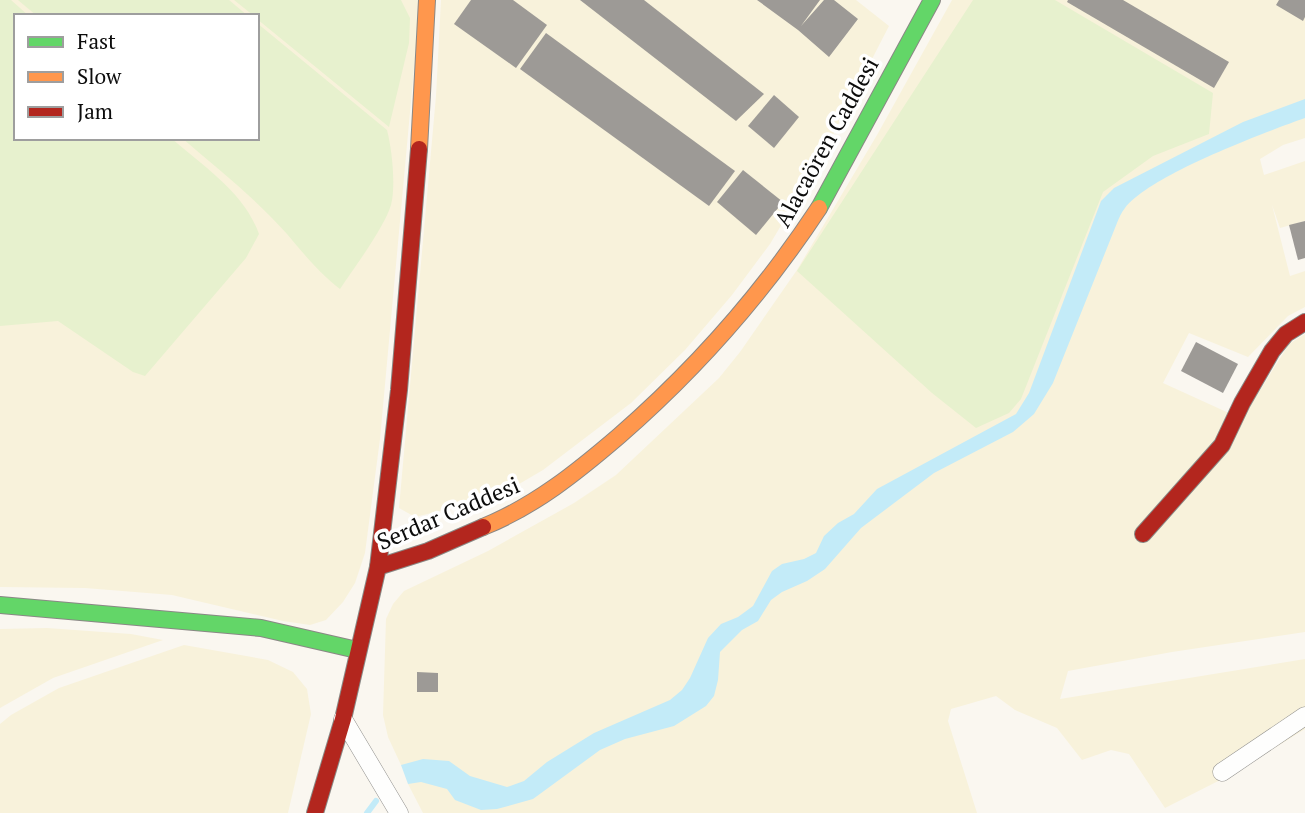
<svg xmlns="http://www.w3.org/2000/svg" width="1305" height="813" font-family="'PT Serif',serif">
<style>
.farmland{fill:#f8f2db;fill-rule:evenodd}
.green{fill:#e7f1ce}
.water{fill:#c3ebf8}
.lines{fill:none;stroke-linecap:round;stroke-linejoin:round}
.stream{stroke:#c3ebf8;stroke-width:6}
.building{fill:#9d9a96}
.street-casing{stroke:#93928f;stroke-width:19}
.fast-casing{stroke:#8a8885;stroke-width:18}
.slow-casing{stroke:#8a8885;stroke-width:18}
.jam-casing{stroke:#8a8885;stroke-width:18}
.street{stroke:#fefefd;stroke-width:18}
.fast{stroke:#63d668;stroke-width:16}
.slow{stroke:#ff974d;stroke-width:16}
.jam{stroke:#b3261e;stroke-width:16}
.labels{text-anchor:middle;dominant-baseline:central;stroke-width:7;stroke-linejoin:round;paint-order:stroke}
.street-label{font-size:23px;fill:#0c0c0c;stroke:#fff}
</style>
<rect width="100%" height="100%" fill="#faf7f0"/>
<g class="farmland">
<path d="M 0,0 L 418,0 L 417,36 L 380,439 L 365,553 L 355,583 L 343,602 L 326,620 L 310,625 L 283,621 L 172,595 L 85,588 L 0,587 ZM 16,16 L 257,16 L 257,138 L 16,138 Z"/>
<path d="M 441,0 L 856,0 L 889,26 L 820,160 L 770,244 L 732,295 L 685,350 L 631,403 L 543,470 L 497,497 L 415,517 L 399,508 L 436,96 Z"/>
<path d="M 952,0 L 1305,0 L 1305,138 L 1283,145 L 1260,159 L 1264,175 L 1305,161 L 1305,221 L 1280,228 L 1272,205 L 1290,276 L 1305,271 L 1305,307 L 1288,316 L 1248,357 L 1189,333 L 1163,383 L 1242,419 L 1289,344 L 1305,334 L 1305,632 L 1172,652 L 1068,671 L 1060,699 L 1305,659 L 1305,729 L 1236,772 L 1165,808 L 1129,754 L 1111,750 L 1082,760 L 1057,728 L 1015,710 L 996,696 L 951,709 L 948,721 L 977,813 L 423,813 L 408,784 L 408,770 L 413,768 L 401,765 L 388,737 L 383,715 L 386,619 L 393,604 L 404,591 L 488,551 L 574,503 L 616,475 L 719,378 L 740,352 L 797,270 L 877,135 Z"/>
<path d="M 47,628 L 131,634 L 163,640 L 53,678 L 0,708 L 0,629 Z"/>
<path d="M 184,645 L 268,660 L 293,672 L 307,689 L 311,714 L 288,813 L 0,813 L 0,724 L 11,715 L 59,688 Z"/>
</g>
<g class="green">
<path d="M 0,0 L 11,0 L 29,16 L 16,16 L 16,138 L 171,138 C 204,167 244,192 259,234 L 246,258 L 145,376 L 133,372 L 58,321 L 0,326 Z"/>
<path d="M 18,0 L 229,0 L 248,16 L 37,16 Z"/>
<path d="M 234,0 L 401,0 L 410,18 L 409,43 L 389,127 L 257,19 L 257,16 L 254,16 Z"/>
<path d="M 973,0 L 1055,0 L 1213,93 L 1209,134 L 1153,156 L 1103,192 L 1021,399 L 1009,413 L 976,428 L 932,393 L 797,271 Z"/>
<path d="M 257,23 L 387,130 C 392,149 396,186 391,205 C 384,228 354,268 340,289 C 319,273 304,254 287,234 C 256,199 218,169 182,138 L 257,138 Z"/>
</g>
<path class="water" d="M 1305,99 L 1305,118 C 1263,133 1150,175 1125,208 C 1121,213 1119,218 1117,223 L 1053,383 L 1034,414 L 1013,432 L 934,473 L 861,528 L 825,569 L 807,581 L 782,592 L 771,600 L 758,621 L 742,630 L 720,652 L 718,680 L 714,696 L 706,706 L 674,726 L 625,739 L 600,750 L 533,799 L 497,809 L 481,810 L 455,800 L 447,789 L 421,782 L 408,784 L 401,765 L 423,759 L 449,761 L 470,776 L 507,787 L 524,781 L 547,762 L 594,733 L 670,700 L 682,690 L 690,678 L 708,638 L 721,624 L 738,617 L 753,606 L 772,571 L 782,564 L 804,559 L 816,553 L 824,536 L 838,523 L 854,514 L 877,489 L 1016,414 L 1029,393 L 1101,201 L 1114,188 L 1243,122 Z"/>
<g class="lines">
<path class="stream" d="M 367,813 L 376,801"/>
</g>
<g class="building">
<path d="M 471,0 L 513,0 L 547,25 L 516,68 L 454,24 Z"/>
<path d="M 580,0 L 644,0 L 764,94 L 736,121 Z"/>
<path d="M 757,0 L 820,0 L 801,26 L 824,0 L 834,0 L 858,19 L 829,57 L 798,30 Z"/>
<path d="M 1068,0 L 1123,0 L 1229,62 L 1214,88 L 1067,2 Z"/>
<path d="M 1279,0 L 1305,0 L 1305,17 L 1303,21 L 1276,5 Z"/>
<path d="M 546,33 L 735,171 L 709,206 L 520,69 Z"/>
<path d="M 774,95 L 799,117 L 774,148 L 748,126 Z"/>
<path d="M 743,170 L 783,202 L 756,235 L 717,202 Z"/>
<path d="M 1305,221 L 1305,258 L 1298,260 L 1289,225 Z"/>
<path d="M 1196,342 L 1238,364 L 1223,393 L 1181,371 Z"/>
<path d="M 417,672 L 438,673 L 438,692 L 417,692 Z"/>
</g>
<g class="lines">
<defs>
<g id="street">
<path d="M 343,719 L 399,813"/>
<path d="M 1222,772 L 1305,716"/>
</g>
<g id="fast">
<path d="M 819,208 L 932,0"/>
<path d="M 0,605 L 261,628 L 357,650"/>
</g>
<g id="slow">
<path d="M 419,149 L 427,0"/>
<path d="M 483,527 C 535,506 577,472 619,436 C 696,369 763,293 819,208"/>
</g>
<g id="jam">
<path d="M 1143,534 L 1222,445 L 1242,403 L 1272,351 L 1286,334 L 1305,322"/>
<path d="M 378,567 L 399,390 L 419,149"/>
<path d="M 315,813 L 343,719 L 378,567 L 428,551 L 483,527"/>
</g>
</defs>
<use href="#street" class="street-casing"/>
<use href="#fast" class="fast-casing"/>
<use href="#slow" class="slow-casing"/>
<use href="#jam" class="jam-casing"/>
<use href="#street" class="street"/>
<use href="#fast" class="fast"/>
<use href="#slow" class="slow"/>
<use href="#jam" class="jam"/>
</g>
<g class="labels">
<g class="street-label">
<text transform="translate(826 142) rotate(-61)">Alacaören Caddesi</text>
<text transform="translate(448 513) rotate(-23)">Serdar Caddesi</text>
</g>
</g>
<rect x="14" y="14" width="245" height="126" fill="#ffffff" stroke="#9e9e9e" stroke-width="2"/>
<rect x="28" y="37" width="35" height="10" fill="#63d668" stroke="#9e9e9e" stroke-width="2"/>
<text x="77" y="49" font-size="21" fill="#0c0c0c">Fast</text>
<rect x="28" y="72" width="35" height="10" fill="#ff974d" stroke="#9e9e9e" stroke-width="2"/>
<text x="77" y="84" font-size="21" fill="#0c0c0c">Slow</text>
<rect x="28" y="107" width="35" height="10" fill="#b3261e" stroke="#9e9e9e" stroke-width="2"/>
<text x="77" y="119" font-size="21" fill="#0c0c0c">Jam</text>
</svg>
